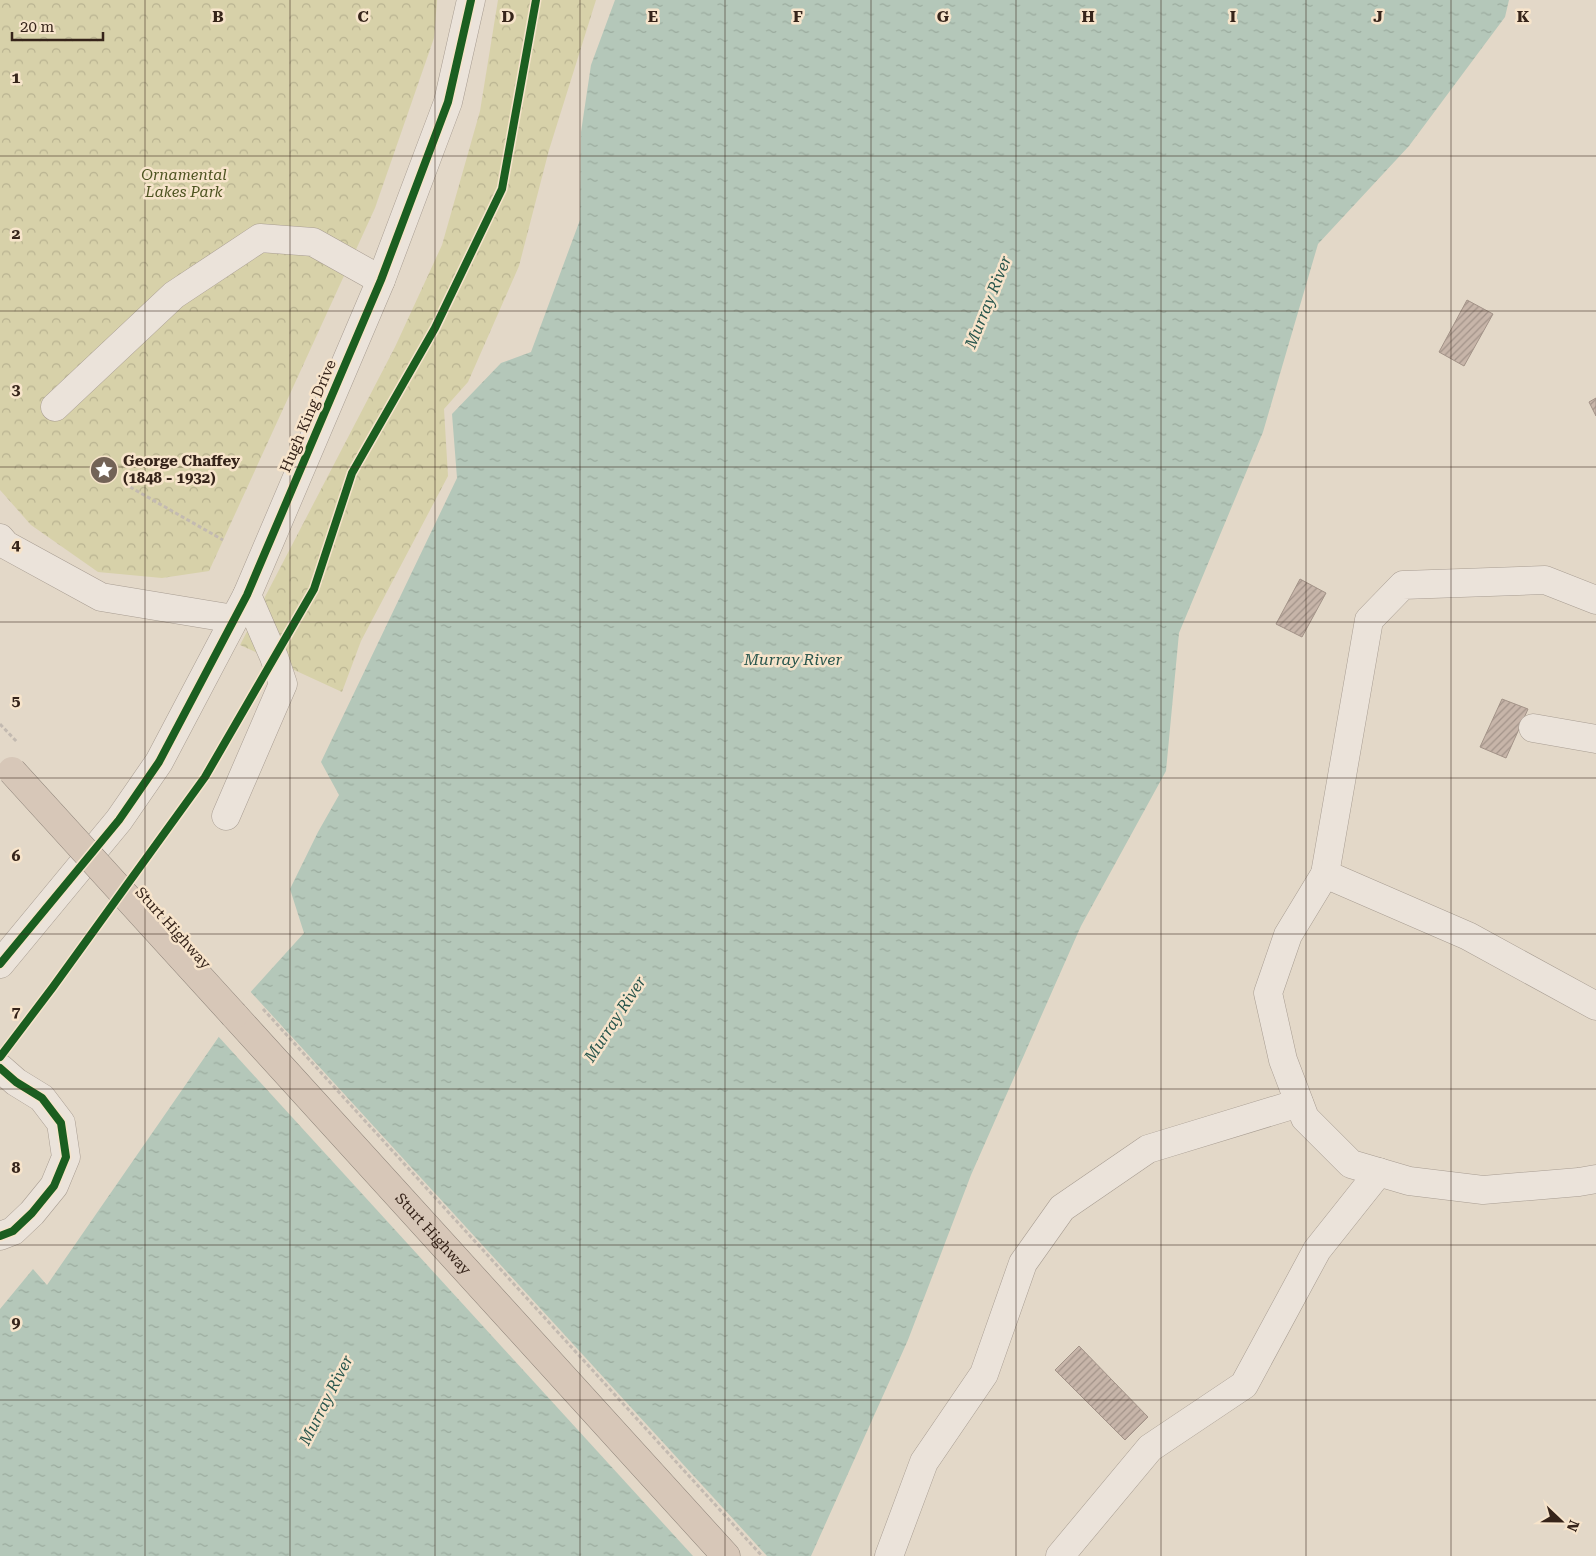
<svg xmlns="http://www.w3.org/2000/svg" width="1596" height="1556" font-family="'Roboto Serif',serif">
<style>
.forest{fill:url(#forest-crowns)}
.water{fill:url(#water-ripples)}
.pier{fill:#e3d8c8}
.building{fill:url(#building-hatch);stroke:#a39388}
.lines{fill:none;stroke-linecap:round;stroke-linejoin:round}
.minor-casing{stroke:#a89d92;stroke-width:29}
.highway-casing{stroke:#8d8379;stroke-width:29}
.path{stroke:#c3bab1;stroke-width:3;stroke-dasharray:4 2.5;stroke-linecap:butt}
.minor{stroke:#ebe3da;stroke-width:28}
.highway{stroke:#d7c7b8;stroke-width:28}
.highway-bridge-casing{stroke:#8d8379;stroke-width:29;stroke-linecap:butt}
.path-bridge{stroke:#c3bab1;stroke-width:3;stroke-dasharray:4 2.5;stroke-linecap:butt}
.highway-bridge{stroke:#d7c7b8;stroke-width:28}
.cycleway-casing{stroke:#f7e4cb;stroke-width:11}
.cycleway{stroke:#1b5e20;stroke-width:8}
.grid{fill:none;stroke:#36241a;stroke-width:1;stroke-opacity:0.55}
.labels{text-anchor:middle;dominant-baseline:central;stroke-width:5;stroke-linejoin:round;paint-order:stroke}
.park-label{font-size:15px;font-style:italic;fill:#4d5320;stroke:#f7e4cb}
.street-label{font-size:15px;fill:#36241a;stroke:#f7e4cb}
.poi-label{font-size:15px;font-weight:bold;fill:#36241a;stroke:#f7e4cb;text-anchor:start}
.water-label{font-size:16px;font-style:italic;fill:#29564d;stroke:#f7e4cb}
.grid-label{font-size:16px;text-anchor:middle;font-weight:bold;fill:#36241a;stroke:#f7e4cb;stroke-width:5;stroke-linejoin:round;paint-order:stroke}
</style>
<defs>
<pattern id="forest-crowns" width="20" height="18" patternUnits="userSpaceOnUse" patternTransform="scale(1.25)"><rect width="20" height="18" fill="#d7d1a9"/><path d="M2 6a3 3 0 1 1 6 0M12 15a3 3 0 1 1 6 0" fill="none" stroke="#b9b391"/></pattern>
<pattern id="water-ripples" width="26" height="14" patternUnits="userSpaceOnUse" patternTransform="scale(1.25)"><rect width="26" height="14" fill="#b4c7b9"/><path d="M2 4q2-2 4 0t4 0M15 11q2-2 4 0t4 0" fill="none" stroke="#9bab9e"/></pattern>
<pattern id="building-hatch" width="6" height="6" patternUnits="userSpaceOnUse" patternTransform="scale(1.25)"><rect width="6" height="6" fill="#c7b5a9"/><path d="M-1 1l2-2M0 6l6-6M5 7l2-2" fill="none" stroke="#a29389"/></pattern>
</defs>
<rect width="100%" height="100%" fill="#e3d8c8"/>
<g class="forest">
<path d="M 0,0 L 437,0 L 434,38 L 375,208 L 209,571 L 162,578 L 98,572 L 31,525 L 0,490 Z"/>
<path d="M 498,0 L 596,0 L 549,150 L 519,266 L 468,382 L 444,409 L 448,476 L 361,641 L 342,692 L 240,645 L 395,347 L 442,245 L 480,111 Z"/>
</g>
<path class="water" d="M 615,0 L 1509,0 L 1505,17 L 1409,146 L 1318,244 L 1263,432 L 1179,633 L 1166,771 L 1081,926 L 971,1175 L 908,1340 L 811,1556 L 0,1556 L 0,1309 L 33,1269 L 47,1285 L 247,996 L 304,933 L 290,889 L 318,832 L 339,795 L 321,762 L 457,478 L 452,414 L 501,363 L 531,352 L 580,220 L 581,132 L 591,65 Z"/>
<path class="pier" d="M 249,990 L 767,1556 L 693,1556 L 217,1035 Z"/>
<g class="building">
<path d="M 1467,300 L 1493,314 L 1464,366 L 1439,352 Z"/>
<path d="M 1596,398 L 1596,416 L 1589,402 Z"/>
<path d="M 1300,579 L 1326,593 L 1302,637 L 1276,624 Z"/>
<path d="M 1502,699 L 1528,709 L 1506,758 L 1480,747 Z"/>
<path d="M 1079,1346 L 1148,1417 L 1125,1440 L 1055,1370 Z"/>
</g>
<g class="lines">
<defs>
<g id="minor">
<path d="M 55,407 L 174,295 L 260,238 L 313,242 L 381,280"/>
<path d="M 0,538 L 6,545 L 101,597 L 234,619"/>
<path d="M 1533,728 L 1596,739"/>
<path d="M 226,816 L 283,684 L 274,657 L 247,595"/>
<path d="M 1325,874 L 1369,620 L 1403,585 L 1545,580 L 1596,600"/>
<path d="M 0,964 L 119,820 L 159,762 L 247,595 L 381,280 L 448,102 L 471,0"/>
<path d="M 1596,1006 L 1468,936 L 1325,874 L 1288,935 L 1268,993 L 1283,1060 L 1305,1118 L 1351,1164 L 1409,1181 L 1483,1190 L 1579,1182 L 1596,1179"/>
<path d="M 0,1068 L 16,1082 L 42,1098 L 61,1123 L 66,1157 L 54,1186 L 32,1213 L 13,1231 L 0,1236"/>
<path d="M 889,1556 L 924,1462 L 984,1374 L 1023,1263 L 1062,1208 L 1148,1149 L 1299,1103"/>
<path d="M 1060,1556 L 1150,1448 L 1244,1385 L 1317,1250 L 1379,1172"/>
</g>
<g id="highway">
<path id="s1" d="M 234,1015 L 726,1556"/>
</g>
</defs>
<use href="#minor" class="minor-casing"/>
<use href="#highway" class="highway-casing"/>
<g class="path">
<path d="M 130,487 L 223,540"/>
<path d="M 0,724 L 17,742"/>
</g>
<use href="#minor" class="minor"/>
<use href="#highway" class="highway"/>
<defs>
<path id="highway-bridge" d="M 12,771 L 234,1015"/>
</defs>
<use href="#highway-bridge" class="highway-bridge-casing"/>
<path class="path-bridge" d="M 263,1009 L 762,1556"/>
<use href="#highway-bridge" class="highway-bridge"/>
<defs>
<g id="cycleway">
<path d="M 0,964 L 119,820 L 159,762 L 247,595 L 381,280 L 448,102 L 471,0"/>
<path d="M 0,1057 L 53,987 L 205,777 L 314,589 L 352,473 L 435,328 L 502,189 L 536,0"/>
<path d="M 0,1068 L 16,1082 L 42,1098 L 61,1123 L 66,1157 L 54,1186 L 32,1213 L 13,1231 L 0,1236"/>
</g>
</defs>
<use href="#cycleway" class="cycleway-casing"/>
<use href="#cycleway" class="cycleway"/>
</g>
<path class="grid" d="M 145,0 L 145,1556M 290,0 L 290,1556M 435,0 L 435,1556M 580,0 L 580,1556M 725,0 L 725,1556M 871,0 L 871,1556M 1016,0 L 1016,1556M 1161,0 L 1161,1556M 1306,0 L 1306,1556M 1451,0 L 1451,1556M 0,156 L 1596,156M 0,311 L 1596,311M 0,467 L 1596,467M 0,622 L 1596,622M 0,778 L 1596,778M 0,934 L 1596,934M 0,1089 L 1596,1089M 0,1245 L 1596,1245M 0,1400 L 1596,1400"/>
<defs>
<symbol id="sight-disc" viewBox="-11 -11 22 22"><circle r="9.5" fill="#736357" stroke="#f7e4cb"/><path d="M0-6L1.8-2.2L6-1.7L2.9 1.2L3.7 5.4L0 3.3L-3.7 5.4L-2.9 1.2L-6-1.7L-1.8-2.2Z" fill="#fff"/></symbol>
</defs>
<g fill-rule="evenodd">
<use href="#sight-disc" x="88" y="454" width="32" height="32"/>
</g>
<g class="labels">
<g class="park-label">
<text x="184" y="175">Ornamental<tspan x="184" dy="17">Lakes Park</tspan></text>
</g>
<g class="street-label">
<text transform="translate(308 416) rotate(-67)">Hugh King Drive</text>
<text transform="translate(173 928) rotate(48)">Sturt Highway</text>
<text stroke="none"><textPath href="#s1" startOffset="296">Sturt Highway</textPath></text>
</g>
<g class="poi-label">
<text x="123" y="461">George Chaffey<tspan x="123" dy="17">(1848 - 1932)</tspan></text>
</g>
<g class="water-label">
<text transform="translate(988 302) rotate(-68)">Murray River</text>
<text x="793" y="659">Murray River</text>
<text transform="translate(615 1019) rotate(-57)">Murray River</text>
<text transform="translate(326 1400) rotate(-63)">Murray River</text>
</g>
</g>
<g class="grid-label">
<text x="218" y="22">B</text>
<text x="363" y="22">C</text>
<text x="508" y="22">D</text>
<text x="653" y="22">E</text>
<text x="798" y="22">F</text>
<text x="943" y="22">G</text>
<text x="1088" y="22">H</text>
<text x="1233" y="22">I</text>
<text x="1378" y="22">J</text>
<text x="1523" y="22">K</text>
<text x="16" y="83">1</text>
<text x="16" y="239">2</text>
<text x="16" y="395">3</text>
<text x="16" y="550">4</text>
<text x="16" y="706">5</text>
<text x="16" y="861">6</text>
<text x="16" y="1017">7</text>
<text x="16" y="1173">8</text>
<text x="16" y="1328">9</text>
</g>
<g transform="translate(1561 1521) rotate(112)" stroke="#f7e4cb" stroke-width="4" paint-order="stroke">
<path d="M0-4L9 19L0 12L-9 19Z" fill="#36241a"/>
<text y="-8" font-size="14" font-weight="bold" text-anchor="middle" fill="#36241a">N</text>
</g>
<path d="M12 32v8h91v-8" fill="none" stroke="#36241a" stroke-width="2.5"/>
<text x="20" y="32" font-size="15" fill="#36241a" stroke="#f7e4cb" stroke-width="4" paint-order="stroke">20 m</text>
</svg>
